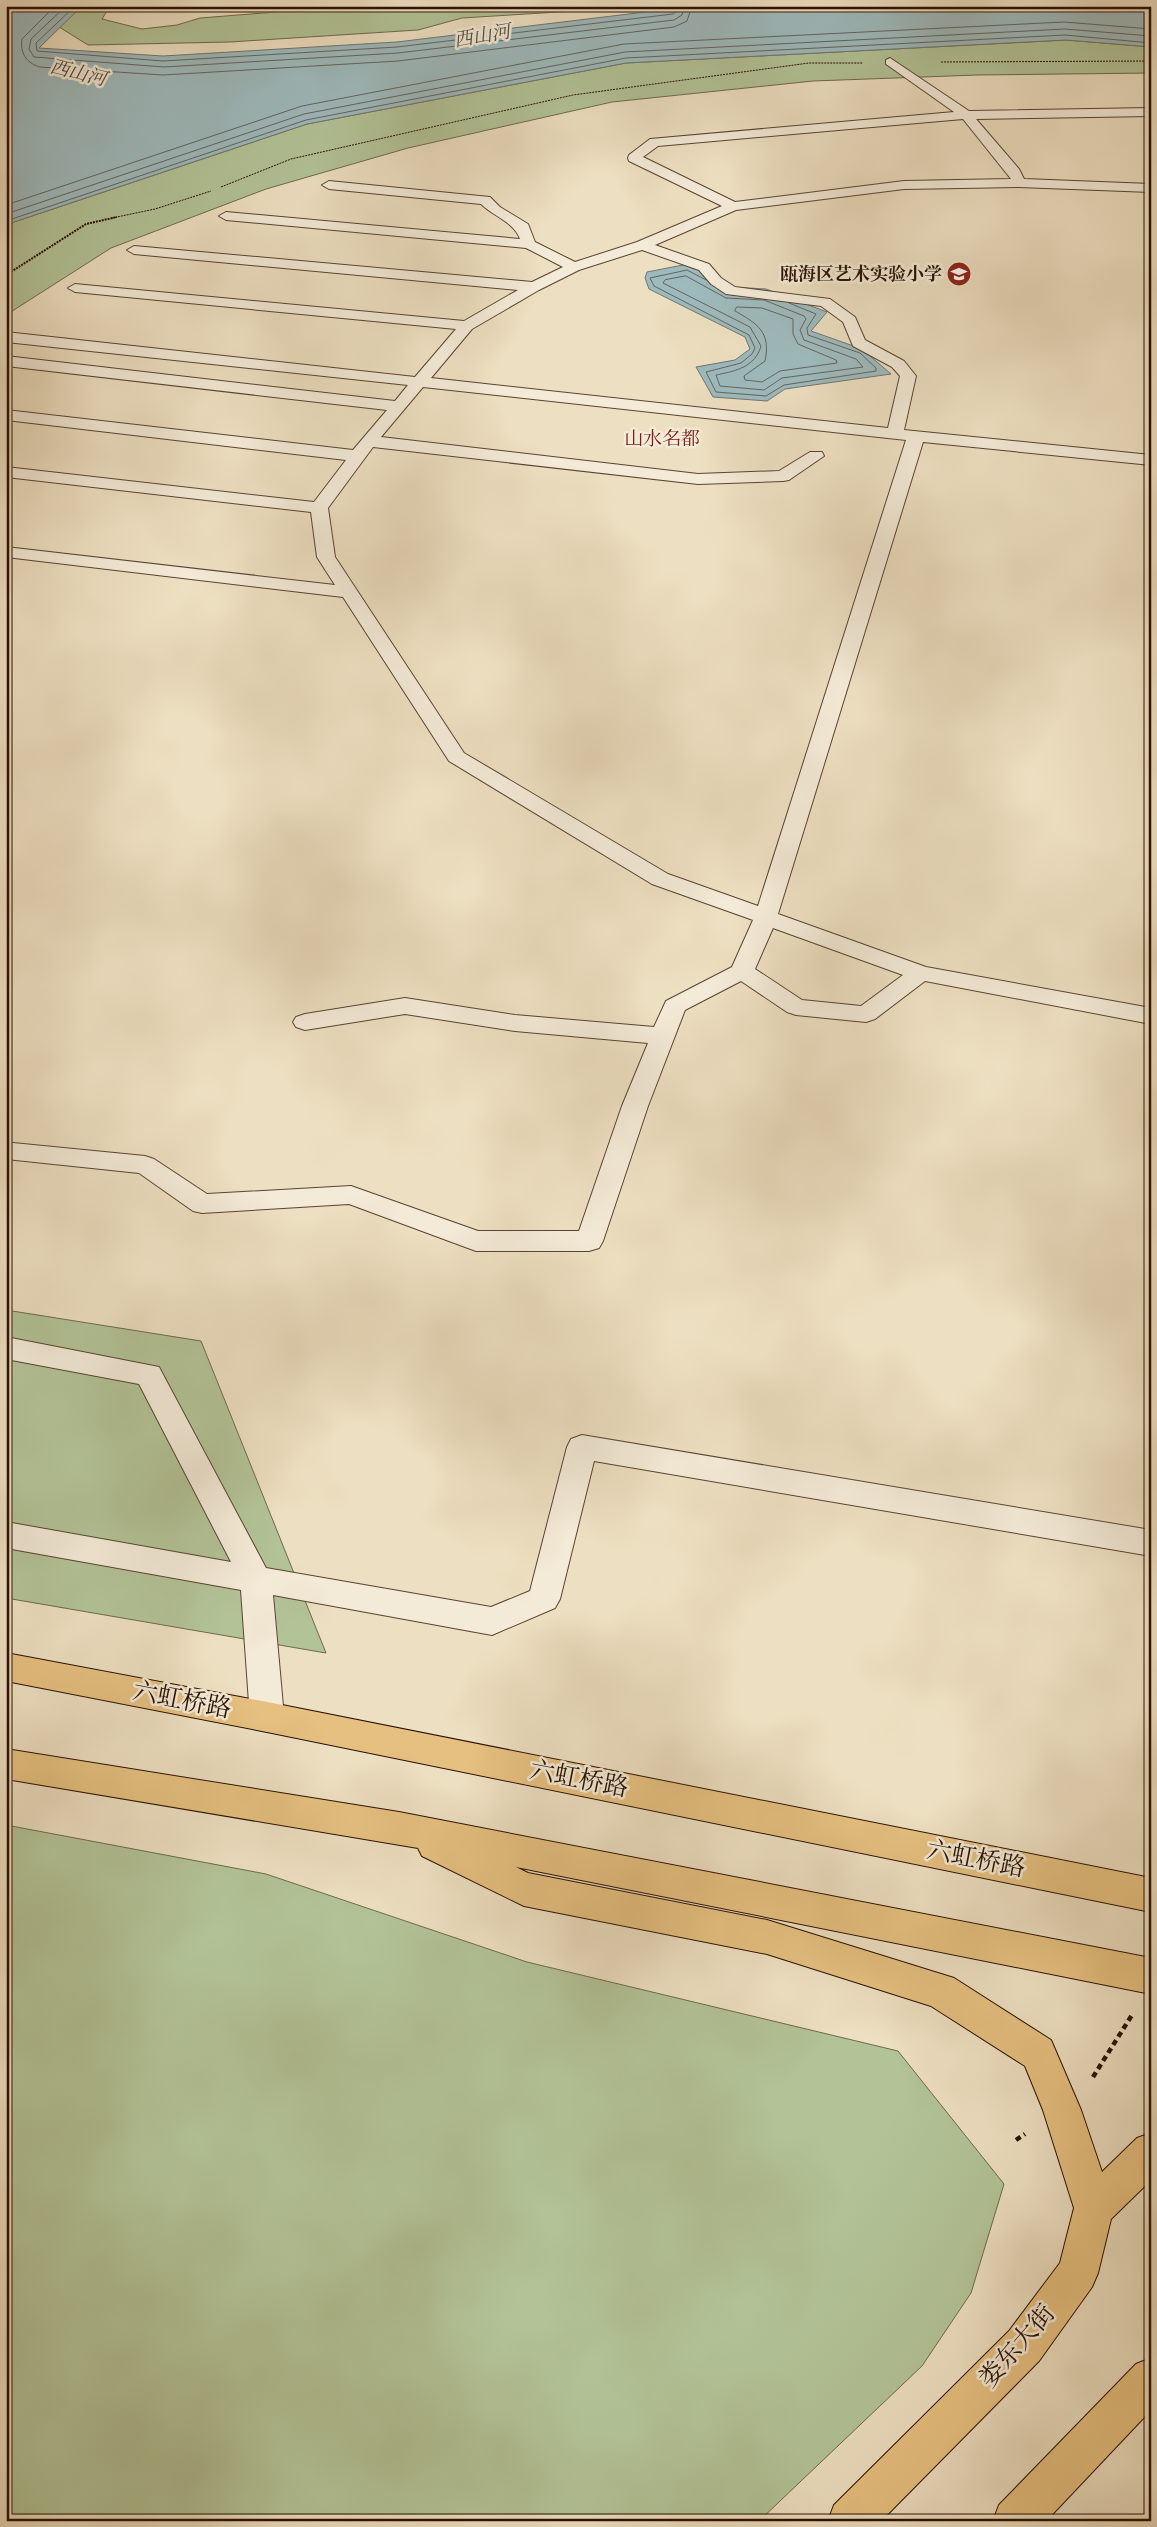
<svg xmlns="http://www.w3.org/2000/svg" width="1157" height="2527" font-family="Cardo,'Noto Serif SC',serif">
<style>
.green{fill:#b2c397;stroke:#6d6a4c}
.water{fill:#9ebabd;stroke:#6f7672}
.lines{fill:none;stroke-linecap:round;stroke-linejoin:round}
.shore{stroke:#63655f;stroke-width:1}
.minor-casing{stroke:#594431;stroke-width:2}
.major-casing{stroke:#281001;stroke-width:2}
.path-far2{stroke:#281001;stroke-width:1;stroke-dasharray:2 1;stroke-linecap:butt}
.path-far1{stroke:#281001;stroke-width:2;stroke-dasharray:2 1;stroke-linecap:butt}
.path{stroke:#281001;stroke-width:4.5;stroke-dasharray:5.5 4;stroke-linecap:butt}
.minor{fill:#f3ead7;fill-rule:evenodd}
.major{fill:#e6c080;fill-rule:evenodd}
.labels{text-anchor:middle;dominant-baseline:central;stroke-width:5;stroke-linejoin:round;paint-order:stroke}
.far-poi-label{font-size:18px;font-weight:bold;fill:#281001;stroke:#f3ead7;text-anchor:end}
.far-water-label{font-size:19px;font-style:italic;fill:#514c43;stroke:#f3ead7}
.far-neighbourhood-label{font-size:19px;fill:#7a1f14;stroke:#f3ead7}
.near-street-label{font-size:25px;fill:#281001;stroke:#f3ead7}
</style>
<rect width="100%" height="100%" fill="#eddfc1"/>
<filter id="stains"><feTurbulence type="fractalNoise" baseFrequency=".004" numOctaves="4"/><feColorMatrix values="0 0 0 0 .2 0 0 0 0 .09 0 0 0 0 .02 0 0 0 .5 -.17"/></filter>
<radialGradient id="worn" r=".72"><stop offset=".6" stop-color="#630" stop-opacity="0"/><stop offset="1" stop-color="#630" stop-opacity=".3"/></radialGradient>
<g class="green">
<path d="M 68,6 L 117,6 L 107,11 L 102,19 L 142,29 L 177,25 L 200,18 L 352,6 L 654,6 L 462,18 L 418,30 L 230,42 L 88,45 L 51,22 Z"/>
<path d="M 1066,40 L 1151,47 L 1151,73 L 977,75 L 813,81 L 612,102 L 408,148 L 266,189 L 111,248 L 6,315 L 6,228 L 14,222 L 307,124 L 626,63 Z"/>
<path d="M 6,1310 L 201,1341 L 326,1653 L 6,1598 Z"/>
<path d="M 6,1825 L 266,1874 L 527,1962 L 898,2051 L 1004,2184 L 971,2293 L 922,2366 L 759,2521 L 6,2521 Z"/>
</g>
<g class="water">
<path d="M 6,6 L 82,6 L 39,48 L 163,56 L 397,42 L 695,6 L 1151,6 L 1151,47 L 1066,40 L 626,63 L 307,124 L 14,222 L 6,228 Z"/>
<path d="M 688,264 L 730,287 L 766,289 L 827,312 L 811,331 L 862,349 L 891,374 L 785,389 L 767,401 L 713,397 L 696,367 L 735,360 L 750,349 L 745,337 L 649,289 L 645,278 L 647,272 Z"/>
</g>
<g class="lines">
<g class="shore">
<path d="M 55,6 L 22,39 C 20,53 26,63 40,67 L 163,75 L 398,61 L 674,27 L 687,21 L 692,6"/>
<path d="M 66,6 L 31,39 L 29,49 L 34,57 L 164,67 L 398,53 L 674,20 L 682,15 L 684,6"/>
<path d="M 75,6 L 36,43 L 37,51 L 163,61 L 397,47 L 673,14 L 677,11 L 678,6"/>
<path d="M 6,205 L 302,106 L 624,44 L 1064,22 L 1151,29"/>
<path d="M 6,214 L 304,114 L 625,52 L 1065,29 L 1151,36"/>
<path d="M 6,221 L 306,120 L 626,58 L 1065,35 L 1151,43"/>
<path d="M 686,276 L 726,298 L 764,300 L 804,316 L 806,319 L 800,330 L 804,340 L 856,359 L 863,367 L 782,378 L 764,390 L 720,386 L 716,375 C 736,371 755,367 761,346 L 750,327 L 663,283 L 665,280 Z"/>
<path d="M 706,280 L 687,270 L 650,278 L 654,286 L 749,335 L 755,348 L 752,354 L 741,363 L 706,372 L 716,392 L 766,396 L 784,385 L 876,371 L 876,368 L 860,353 L 808,335 L 807,328 L 816,314 L 789,303"/>
<path d="M 737,307 L 762,308 L 793,319 L 793,334 L 798,344 L 836,360 L 837,363 L 780,371 L 762,382 L 745,380 L 744,376 L 765,361 C 771,332 758,324 735,311 Z"/>
</g>
<defs>
<g id="minor">
<path d="M 890,58 L 969,111 L 1151,108 L 1151,116 L 976,119 L 1019,169 L 1024,179 L 1151,184 L 1151,192 L 1019,187 L 904,189 L 736,210 L 655,245 L 709,264 L 721,278 L 735,287 L 830,299 L 855,317 L 865,340 L 904,361 L 916,376 L 904,430 L 1151,455 L 1151,465 L 923,442 L 778,914 L 926,967 L 1151,1008 L 1151,1024 L 925,981 L 875,1019 L 866,1022 L 796,1015 L 787,1012 L 741,981 L 685,1010 L 648,1106 L 603,1241 L 599,1248 L 589,1251 L 476,1251 L 349,1204 L 202,1213 L 193,1211 L 139,1173 L 6,1159 L 6,1145 L 13,1143 L 145,1156 L 154,1159 L 207,1194 L 351,1186 L 478,1231 L 579,1231 L 622,1106 L 648,1043 L 515,1031 L 405,1014 L 305,1030 L 296,1027 L 293,1022 L 296,1017 L 305,1014 L 405,998 L 515,1015 L 654,1027 L 666,1001 L 732,967 L 753,920 L 652,884 L 449,761 L 343,597 L 6,557 L 6,547 L 335,585 L 317,557 L 311,512 L 6,477 L 6,467 L 314,502 L 346,460 L 6,420 L 6,410 L 353,450 L 387,410 L 6,366 L 6,356 L 395,401 L 408,385 L 6,342 L 6,332 L 415,377 L 456,329 L 75,292 L 68,288 L 75,284 L 464,321 L 518,290 L 134,254 L 127,250 L 134,246 L 532,282 L 563,267 L 526,248 L 226,220 L 219,216 L 226,212 L 520,239 C 514,222 493,216 481,204 L 329,189 L 322,185 L 329,181 L 490,197 L 500,207 L 528,224 L 535,242 L 575,262 L 637,242 L 722,206 L 629,161 L 628,158 L 629,155 L 650,139 L 954,112 L 886,64 L 886,60 ZM 963,119 L 1011,179 L 904,181 L 735,202 L 643,157 L 658,146 ZM 642,250 L 699,270 L 711,284 L 726,294 L 821,306 L 843,322 L 853,346 L 892,367 L 900,376 L 888,428 L 431,378 L 472,329 L 539,290 L 579,270 ZM 423,387 L 906,440 L 758,906 L 668,874 L 464,753 L 335,557 L 328,508 L 373,447 L 698,484 L 783,481 L 789,480 L 824,456 L 822,452 L 810,452 L 779,471 L 698,474 L 381,437 ZM 773,928 L 903,975 L 861,1006 L 802,1000 L 755,969 Z"/>
<path d="M 6,1337 L 159,1367 L 266,1568 L 491,1607 L 530,1591 L 567,1447 L 571,1439 L 582,1435 L 1151,1530 L 1151,1556 L 594,1461 L 560,1599 L 555,1608 L 492,1635 L 273,1595 L 284,1717 L 279,1727 L 267,1732 L 255,1727 L 250,1717 L 241,1590 L 6,1548 L 6,1522 L 231,1562 L 139,1384 L 6,1359 Z"/>
</g>
<g id="major">
<path d="M 6,1653 L 267,1702 L 1151,1878 L 1151,1912 L 267,1732 L 6,1681 Z"/>
<path d="M 6,1749 L 399,1812 L 1151,1958 L 1151,1994 L 516,1867 L 528,1873 L 767,1920 L 954,1978 L 1051,2040 L 1081,2110 L 1102,2172 L 1137,2138 L 1151,2133 L 1151,2180 L 1111,2219 L 1098,2273 L 1092,2287 L 1039,2361 L 881,2521 L 828,2521 L 834,2505 L 1009,2331 L 1060,2263 L 1074,2208 L 1043,2110 L 1025,2066 L 931,2006 L 767,1954 L 524,1906 L 422,1856 L 418,1848 L 6,1779 Z"/>
<path d="M 1151,2358 L 1151,2410 L 1046,2521 L 993,2521 L 999,2505 L 1136,2364 Z"/>
</g>
</defs>
<use href="#minor" class="minor-casing"/>
<use href="#major" class="major-casing"/>
<g class="path-far2">
<path d="M 941,62 L 1151,61"/>
<path d="M 221,187 L 291,159 L 573,95 L 809,63 L 863,63"/>
<path d="M 112,218 L 155,209 L 211,191"/>
</g>
<path class="path-far1" d="M 6,275 L 86,224 L 117,217"/>
<g class="path">
<path d="M 1093,2077 L 1132,2015"/>
<path d="M 1016,2140 L 1025,2134"/>
</g>
<use href="#minor" class="minor"/>
<use href="#major" class="major"/>
</g>
<defs>
<symbol id="school-disc" viewBox="-11 -11 22 22"><circle r="9.5" fill="#8f2418" stroke="#f3ead7"/><path d="M0-5L7-2L0 1L-7-2ZM-4 1L0 2.5L4 1V4Q0 6-4 4Z" fill="#fff"/></symbol>
</defs>
<g fill-rule="evenodd">
<use href="#school-disc" x="945" y="260" width="28" height="28"/>
</g>
<g class="labels">
<g class="far-poi-label">
<text x="942" y="274">瓯海区艺术实验小学</text>
</g>
<g class="far-water-label">
<text transform="translate(482 36) rotate(-10)">西山河</text>
<text transform="translate(78 73) rotate(14)">西山河</text>
</g>
<g class="far-neighbourhood-label">
<text x="662" y="439">山水名都</text>
</g>
<g class="near-street-label">
<text transform="translate(182 1700) rotate(11)">六虹桥路</text>
<text transform="translate(579 1779) rotate(11)">六虹桥路</text>
<text transform="translate(976 1859) rotate(11)">六虹桥路</text>
<text transform="translate(1017 2346) rotate(-49)">娄东大街</text>
</g>
</g>
<rect width="1157" height="2527" fill="none" stroke="#eddfc1" stroke-width="25"/>
<rect x="8" y="8" width="1142" height="2512" fill="none" stroke="#281001" stroke-width="2.5"/>
<rect x="12" y="12" width="1132" height="2502" fill="none" stroke="#281001"/>
<rect width="100%" height="100%" filter="url(#stains)"/>
<rect width="100%" height="100%" fill="url(#worn)"/>
</svg>
